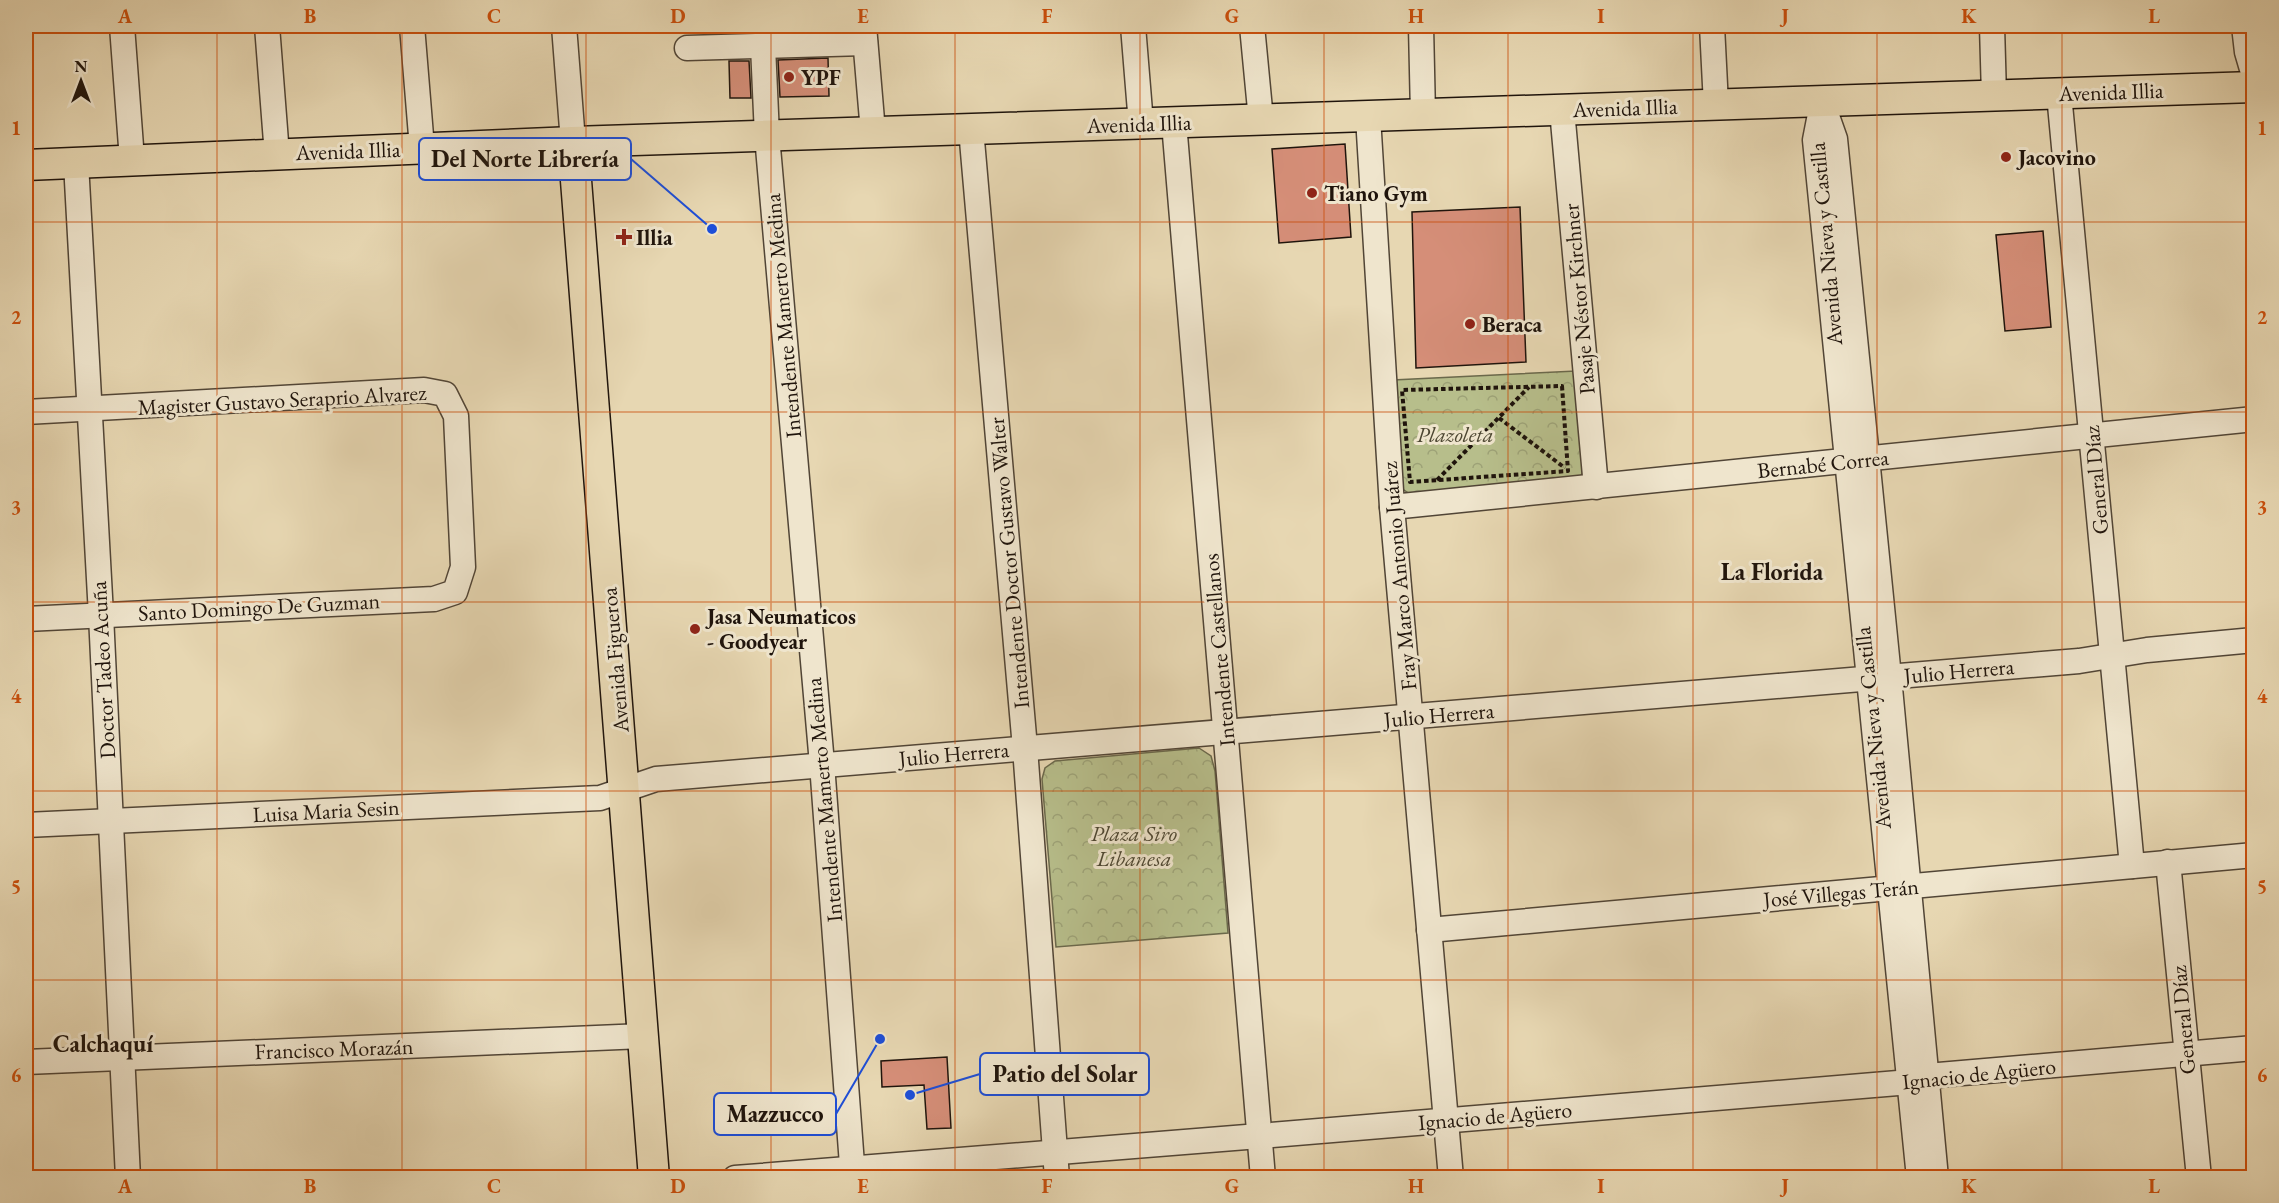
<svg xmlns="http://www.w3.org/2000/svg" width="2279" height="1203" font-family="'EB Garamond',serif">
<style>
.park{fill:url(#park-crowns);stroke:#6b694c;stroke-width:1.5}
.building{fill:#d58e78;stroke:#1f140c;stroke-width:1.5}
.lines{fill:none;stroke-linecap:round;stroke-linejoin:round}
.minor-casing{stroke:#514536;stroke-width:27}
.major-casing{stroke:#1f140c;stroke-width:33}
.path{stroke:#1f140c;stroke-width:4;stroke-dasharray:4.5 3;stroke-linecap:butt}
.minor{stroke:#efe5cd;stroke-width:24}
.major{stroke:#e7d7b2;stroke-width:30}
.grid{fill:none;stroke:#ca4f0c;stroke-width:1.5;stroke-opacity:0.55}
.poi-dot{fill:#8f2418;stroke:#efe5cd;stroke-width:2}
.labels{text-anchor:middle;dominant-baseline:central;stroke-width:6;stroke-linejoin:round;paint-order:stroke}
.poi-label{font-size:22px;font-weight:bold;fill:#1f140c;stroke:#efe5cd;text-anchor:start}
.street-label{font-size:22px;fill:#1f140c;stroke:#efe5cd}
.park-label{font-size:22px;font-style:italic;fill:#4d4732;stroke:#efe5cd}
.neighbourhood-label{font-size:24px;font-weight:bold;fill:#1f140c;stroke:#efe5cd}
.leader{fill:none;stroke:#1d4ed8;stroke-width:2}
.callout-dot{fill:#1d4ed8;stroke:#efe5cd;stroke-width:2}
.callout{fill:#efe5cd;stroke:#1d4ed8;stroke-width:2}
.callout-label{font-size:24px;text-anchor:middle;font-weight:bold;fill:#1f140c}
.neatline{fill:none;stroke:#ca4f0c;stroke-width:2}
.grid-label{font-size:20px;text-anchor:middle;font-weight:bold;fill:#ca4f0c}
</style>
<defs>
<pattern id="park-crowns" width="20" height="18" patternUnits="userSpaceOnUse" patternTransform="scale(1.5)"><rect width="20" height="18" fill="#b7be8b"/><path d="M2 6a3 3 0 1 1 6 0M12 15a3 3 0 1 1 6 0" fill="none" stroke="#9da277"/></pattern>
</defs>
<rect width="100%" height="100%" fill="#e7d7b2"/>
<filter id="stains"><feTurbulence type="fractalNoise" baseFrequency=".00333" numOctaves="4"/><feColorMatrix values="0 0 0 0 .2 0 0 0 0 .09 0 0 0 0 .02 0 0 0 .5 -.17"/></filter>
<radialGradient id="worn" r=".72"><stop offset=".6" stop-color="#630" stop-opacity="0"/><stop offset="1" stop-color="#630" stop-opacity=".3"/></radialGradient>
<g class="park">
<path d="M 1576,371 L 1584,469 L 1581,476 L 1413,496 L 1401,488 L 1393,380 Z"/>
<path d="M 1199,748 L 1211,756 L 1215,771 L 1228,933 L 1056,947 L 1042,779 L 1045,768 L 1055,761 Z"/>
</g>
<g class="building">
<path d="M 744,26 L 811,26 L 811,30 L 744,32 Z"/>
<path d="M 828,58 L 829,96 L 780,97 L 778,60 Z"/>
<path d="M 729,61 L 749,61 L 751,98 L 730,98 Z"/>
<path d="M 1345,144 L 1351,237 L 1279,243 L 1272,149 Z"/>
<path d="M 1520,207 L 1526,362 L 1416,368 L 1412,212 Z"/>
<path d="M 2043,231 L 2051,327 L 2005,331 L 1996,235 Z"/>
<path d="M 947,1057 L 951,1128 L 927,1129 L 924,1085 L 882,1087 L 881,1061 Z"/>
</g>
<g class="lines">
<defs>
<g id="minor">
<path d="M 122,26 L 132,160"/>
<path d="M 267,26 L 277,155"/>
<path d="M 412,26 L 422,148"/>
<path d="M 564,26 L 573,142"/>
<path d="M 864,26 L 873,132"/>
<path d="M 1133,26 L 1141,124"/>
<path d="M 1252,26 L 1261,120"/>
<path d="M 1421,26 L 1423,115"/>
<path d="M 1712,26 L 1716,105"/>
<path d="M 1992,26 L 1994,96"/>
<path d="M 2244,26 L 2247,52 L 2254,76"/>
<path d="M 763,46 L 767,136 L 822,764 L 853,1178"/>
<path d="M 687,48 L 865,43"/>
<path d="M 2059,94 L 2132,866"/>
<path d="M 1822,102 L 1835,139 L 1889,677 L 1936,1178"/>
<path d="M 1822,104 L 1815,140 L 1919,1178"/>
<path d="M 1562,110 L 1596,487"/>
<path d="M 1368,117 L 1392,507 L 1451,1178"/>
<path d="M 1174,123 L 1263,1178"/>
<path d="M 971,129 L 1025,748 L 1057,1178"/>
<path d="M 76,163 L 101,615 L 128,1178"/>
<path d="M 26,412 L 424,390 L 445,394 L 456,416 L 463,567 L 455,592 L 434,599 L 26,619"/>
<path d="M 1392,507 L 2254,419"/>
<path d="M 26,825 L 600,798 L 656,779 L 2079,661 L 2147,650 L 2254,640"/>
<path d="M 2168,862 L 2199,1178"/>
<path d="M 1429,930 L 2254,855"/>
<path d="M 26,1062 L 643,1036"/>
<path d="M 735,1178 L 1259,1136 L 1910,1082 L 1927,1076 L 2254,1048"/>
</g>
<g id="major">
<path d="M 573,142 L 654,1178"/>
<path d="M 26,165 L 573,142 L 2254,87"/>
</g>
</defs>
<use href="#minor" class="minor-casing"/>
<use href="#major" class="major-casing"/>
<g class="path">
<path d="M 1562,386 L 1568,471 L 1410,482 L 1402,390 Z"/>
<path d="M 1499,418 L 1565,468"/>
<path d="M 1437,480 L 1529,387"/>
</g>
<use href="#minor" class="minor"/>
<use href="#major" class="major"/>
</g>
<path class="grid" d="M 217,26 L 217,1178M 402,26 L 402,1178M 586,26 L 586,1178M 771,26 L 771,1178M 955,26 L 955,1178M 1140,26 L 1140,1178M 1324,26 L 1324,1178M 1508,26 L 1508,1178M 1693,26 L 1693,1178M 1877,26 L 1877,1178M 2062,26 L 2062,1178M 26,222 L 2254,222M 26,412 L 2254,412M 26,602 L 2254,602M 26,791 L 2254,791M 26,980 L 2254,980"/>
<g class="poi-dot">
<circle cx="789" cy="77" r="6"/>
<circle cx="2006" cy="157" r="6"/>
<circle cx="1312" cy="193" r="6"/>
<path d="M621 228h6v6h6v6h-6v6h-6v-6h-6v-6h6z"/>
<circle cx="1470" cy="324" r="6"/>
<circle cx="695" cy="629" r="6"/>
</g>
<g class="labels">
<g class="poi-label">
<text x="801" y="77">YPF</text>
<text x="2018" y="157">Jacovino</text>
<text x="1324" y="193">Tiano Gym</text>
<text x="636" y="237">Illia</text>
<text x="1482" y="324">Beraca</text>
<text x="707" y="616">Jasa Neumaticos<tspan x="707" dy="25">- Goodyear</tspan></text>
</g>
<g class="street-label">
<text transform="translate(2111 92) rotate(-2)">Avenida Illia</text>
<text transform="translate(1625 108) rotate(-2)">Avenida Illia</text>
<text transform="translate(1139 124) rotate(-2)">Avenida Illia</text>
<text transform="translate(348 151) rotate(-2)">Avenida Illia</text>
<text transform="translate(1826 244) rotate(-95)">Avenida Nieva y Castilla</text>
<text transform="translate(1579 299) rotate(-95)">Pasaje Néstor Kirchner</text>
<text transform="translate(783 316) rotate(-95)">Intendente Mamerto Medina</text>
<text transform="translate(282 400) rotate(-3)">Magister Gustavo Seraprio Alvarez</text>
<text transform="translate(1823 464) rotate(-6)">Bernabé Correa</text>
<text transform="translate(2096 480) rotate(-95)">General Díaz</text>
<text transform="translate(1009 563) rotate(-95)">Intendente Doctor Gustavo Walter</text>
<text transform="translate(1399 576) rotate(-95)">Fray Marco Antonio Juárez</text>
<text transform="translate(259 607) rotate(-3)">Santo Domingo De Guzman</text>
<text transform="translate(1219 650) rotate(-95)">Intendente Castellanos</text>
<text transform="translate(615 660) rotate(-95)">Avenida Figueroa</text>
<text transform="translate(103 670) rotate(-93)">Doctor Tadeo Acuña</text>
<text transform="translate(1959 671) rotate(-5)">Julio Herrera</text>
<text transform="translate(1439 715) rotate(-5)">Julio Herrera</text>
<text transform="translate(1873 728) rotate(-96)">Avenida Nieva y Castilla</text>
<text transform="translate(954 754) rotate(-5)">Julio Herrera</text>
<text transform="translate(824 800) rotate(-95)">Intendente Mamerto Medina</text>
<text transform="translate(326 811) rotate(-3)">Luisa Maria Sesin</text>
<text transform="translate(1841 893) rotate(-5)">José Villegas Terán</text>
<text transform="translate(2183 1020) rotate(-95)">General Díaz</text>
<text transform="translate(334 1049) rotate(-2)">Francisco Morazán</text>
<text transform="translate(1979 1074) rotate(-6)">Ignacio de Agüero</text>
<text transform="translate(1495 1116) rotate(-5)">Ignacio de Agüero</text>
</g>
<g class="park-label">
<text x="1455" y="434">Plazoleta</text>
<text x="1134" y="833">Plaza Siro<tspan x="1134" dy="25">Libanesa</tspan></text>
</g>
<g class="neighbourhood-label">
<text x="1772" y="571">La Florida</text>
<text x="103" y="1043">Calchaquí</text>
</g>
</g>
<path class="leader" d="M712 229L631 159M910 1095L980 1074M880 1039L836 1114"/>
<g class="callout-dot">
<circle cx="712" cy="229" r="6"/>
<circle cx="910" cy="1095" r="6"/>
<circle cx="880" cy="1039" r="6"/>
</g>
<g class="callout">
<rect x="419" y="138" width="212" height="42" rx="6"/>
<rect x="980" y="1053" width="169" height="42" rx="6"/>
<rect x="714" y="1093" width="122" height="42" rx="6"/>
</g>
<g class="callout-label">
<text x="525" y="167">Del Norte Librería</text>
<text x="1065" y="1082">Patio del Solar</text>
<text x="775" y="1122">Mazzucco</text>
</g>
<rect width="2279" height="1203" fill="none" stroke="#e7d7b2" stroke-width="66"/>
<g transform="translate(81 81)" stroke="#efe5cd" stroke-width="4.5" paint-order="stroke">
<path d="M0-4.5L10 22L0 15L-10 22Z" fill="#1f140c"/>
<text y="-9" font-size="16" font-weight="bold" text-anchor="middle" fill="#1f140c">N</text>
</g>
<rect x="33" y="33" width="2213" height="1137" class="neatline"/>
<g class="grid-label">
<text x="125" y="23">A</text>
<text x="310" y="23">B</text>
<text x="494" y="23">C</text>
<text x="678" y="23">D</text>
<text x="863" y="23">E</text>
<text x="1047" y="23">F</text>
<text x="1232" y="23">G</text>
<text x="1416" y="23">H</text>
<text x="1601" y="23">I</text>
<text x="1785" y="23">J</text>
<text x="1969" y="23">K</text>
<text x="2154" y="23">L</text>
<text x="16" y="135">1</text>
<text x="2262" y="135">1</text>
<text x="16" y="324">2</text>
<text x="2262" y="324">2</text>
<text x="16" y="514">3</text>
<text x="2262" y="514">3</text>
<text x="16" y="703">4</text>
<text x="2262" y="703">4</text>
<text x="16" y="893">5</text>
<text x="2262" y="893">5</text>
<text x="16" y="1082">6</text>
<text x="2262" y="1082">6</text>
<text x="125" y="1193">A</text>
<text x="310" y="1193">B</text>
<text x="494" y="1193">C</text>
<text x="678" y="1193">D</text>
<text x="863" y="1193">E</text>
<text x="1047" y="1193">F</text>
<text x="1232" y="1193">G</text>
<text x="1416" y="1193">H</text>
<text x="1601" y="1193">I</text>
<text x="1785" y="1193">J</text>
<text x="1969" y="1193">K</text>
<text x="2154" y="1193">L</text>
</g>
<rect width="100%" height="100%" filter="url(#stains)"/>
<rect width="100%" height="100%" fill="url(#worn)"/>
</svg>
